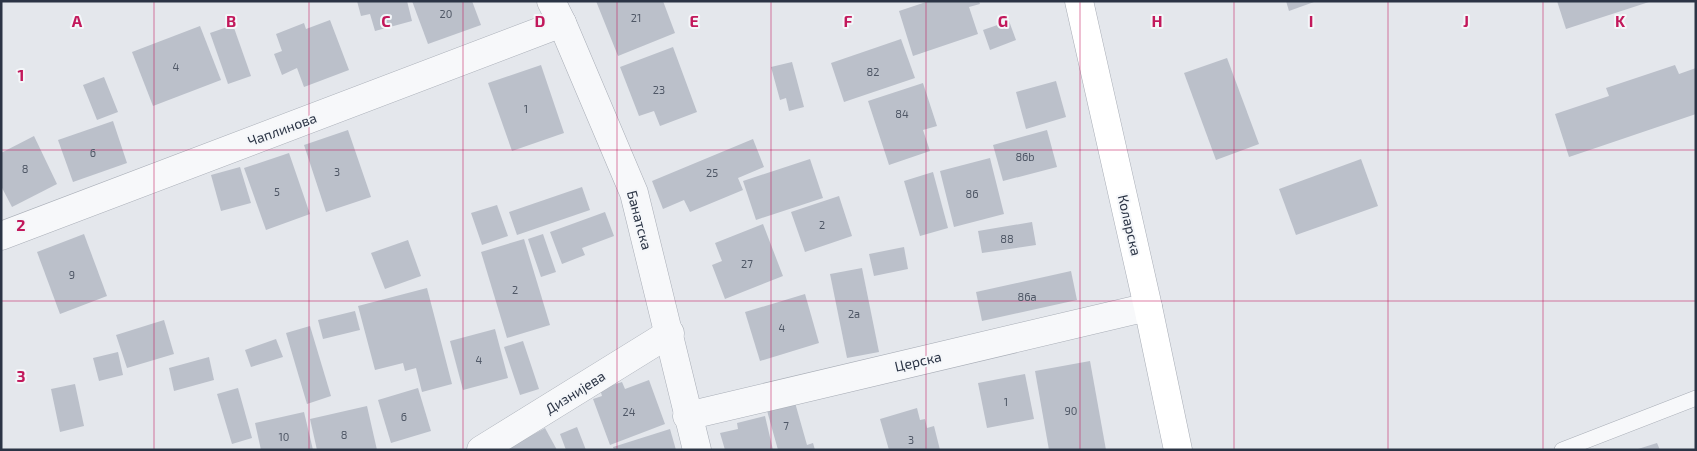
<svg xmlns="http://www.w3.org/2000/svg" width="1697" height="451" font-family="'Exo 2',sans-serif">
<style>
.building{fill:#bbc0ca}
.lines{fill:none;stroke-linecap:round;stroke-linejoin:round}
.lane-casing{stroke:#a9aeb7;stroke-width:16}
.street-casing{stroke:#a9aeb7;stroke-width:29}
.secondary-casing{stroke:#a9aeb7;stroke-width:29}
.lane{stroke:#f7f8fa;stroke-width:15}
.street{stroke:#f7f8fa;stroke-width:28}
.secondary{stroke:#fff;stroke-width:28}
.grid{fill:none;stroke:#c2185b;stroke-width:1;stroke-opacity:0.55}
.labels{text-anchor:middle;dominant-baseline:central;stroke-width:4;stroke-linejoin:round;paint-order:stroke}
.number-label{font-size:11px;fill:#4f5766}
.street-label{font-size:14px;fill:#2b3445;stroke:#f4f6f9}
.grid-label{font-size:16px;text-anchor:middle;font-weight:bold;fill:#c2185b;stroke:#f4f6f9;stroke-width:4;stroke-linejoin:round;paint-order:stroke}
</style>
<rect width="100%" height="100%" fill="#e4e7ec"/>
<g class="building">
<path d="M 357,1 L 407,1 L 412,21 L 375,31 L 370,14 L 361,16 Z"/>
<path d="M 412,1 L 472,1 L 481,25 L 428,44 Z"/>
<path d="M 596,1 L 663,1 L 675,33 L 618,56 Z"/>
<path d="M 929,1 L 979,1 L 980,4 L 969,7 L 978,34 L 913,56 L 899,11 Z"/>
<path d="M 1286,1 L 1314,1 L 1314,2 L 1289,11 Z"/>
<path d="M 1557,1 L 1649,1 L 1649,2 L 1566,29 Z"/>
<path d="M 330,20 L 349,70 L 304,87 L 297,68 L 282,75 L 274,54 L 282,51 L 276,34 L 304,23 L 306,29 Z"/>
<path d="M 1009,21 L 1016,40 L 990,50 L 983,30 Z"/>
<path d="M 233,25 L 251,76 L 228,84 L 210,33 Z"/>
<path d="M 200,26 L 221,80 L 153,106 L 132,52 Z"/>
<path d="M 901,39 L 915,78 L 844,102 L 831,63 Z"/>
<path d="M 673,47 L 697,112 L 660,126 L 654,111 L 639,116 L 620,67 Z"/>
<path d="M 1227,58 L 1259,144 L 1216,160 L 1184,73 Z"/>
<path d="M 792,62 L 804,107 L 789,111 L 786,98 L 780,100 L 771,67 Z"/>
<path d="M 541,65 L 564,133 L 512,151 L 488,83 Z"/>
<path d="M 1675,65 L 1679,74 L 1696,68 L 1696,114 L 1569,157 L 1555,114 L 1609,96 L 1606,88 Z"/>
<path d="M 104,77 L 118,112 L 97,120 L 83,85 Z"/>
<path d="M 1056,81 L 1066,117 L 1026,129 L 1016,92 Z"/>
<path d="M 923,83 L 937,126 L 923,130 L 930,151 L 889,165 L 868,101 Z"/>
<path d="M 113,121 L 127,163 L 73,182 L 58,140 Z"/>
<path d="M 348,130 L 371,197 L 326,212 L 304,145 Z"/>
<path d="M 1047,130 L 1057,167 L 1003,181 L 993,145 Z"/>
<path d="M 34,136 L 57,184 L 12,207 L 1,186 L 1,153 Z"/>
<path d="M 753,139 L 764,167 L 738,178 L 743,190 L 690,212 L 684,200 L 663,209 L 652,181 Z"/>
<path d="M 289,153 L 310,214 L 266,230 L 244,168 Z"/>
<path d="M 990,158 L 1004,214 L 954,227 L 940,171 Z"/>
<path d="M 810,159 L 823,198 L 756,220 L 743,181 Z"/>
<path d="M 1361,159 L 1378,206 L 1296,235 L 1279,189 Z"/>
<path d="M 240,167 L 251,203 L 221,211 L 211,175 Z"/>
<path d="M 933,172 L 948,228 L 920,236 L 904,181 Z"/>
<path d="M 582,187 L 590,210 L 517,235 L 509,212 Z"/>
<path d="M 839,196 L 852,236 L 805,252 L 791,212 Z"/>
<path d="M 497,205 L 508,236 L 482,245 L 471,213 Z"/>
<path d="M 605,212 L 614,236 L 582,248 L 585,255 L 562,264 L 550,232 Z"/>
<path d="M 1032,222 L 1036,245 L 982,253 L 978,231 Z"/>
<path d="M 763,224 L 783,276 L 725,299 L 712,265 L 722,261 L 715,243 Z"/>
<path d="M 84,234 L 107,296 L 60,314 L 37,252 Z"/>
<path d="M 543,234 L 556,272 L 541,277 L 528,239 Z"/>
<path d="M 524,239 L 550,325 L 507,338 L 481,252 Z"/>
<path d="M 408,240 L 421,276 L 385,289 L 371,253 Z"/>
<path d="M 904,247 L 908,269 L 874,276 L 869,254 Z"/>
<path d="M 862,268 L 879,352 L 847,358 L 830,274 Z"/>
<path d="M 1071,271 L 1077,300 L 982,321 L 976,292 Z"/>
<path d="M 427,288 L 452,384 L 422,392 L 416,368 L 405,371 L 403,363 L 375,370 L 358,306 Z"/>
<path d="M 805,294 L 819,343 L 760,361 L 745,312 Z"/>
<path d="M 355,311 L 360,330 L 323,339 L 318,320 Z"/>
<path d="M 164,320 L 174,354 L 127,368 L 116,335 Z"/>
<path d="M 310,326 L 331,396 L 307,404 L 286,333 Z"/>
<path d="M 495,329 L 508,378 L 463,390 L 450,341 Z"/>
<path d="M 276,339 L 283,357 L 251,367 L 245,350 Z"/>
<path d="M 523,341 L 539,389 L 520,395 L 504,347 Z"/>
<path d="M 118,352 L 123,375 L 99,381 L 93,358 Z"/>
<path d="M 209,357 L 214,380 L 174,391 L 169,368 Z"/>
<path d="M 1090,361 L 1106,450 L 1049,450 L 1035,371 Z"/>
<path d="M 1025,374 L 1034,419 L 987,428 L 978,383 Z"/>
<path d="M 649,380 L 665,424 L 610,445 L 593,399 L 602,396 L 600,389 L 622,382 L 625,389 Z"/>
<path d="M 75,384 L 84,426 L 60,432 L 51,389 Z"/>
<path d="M 238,388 L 252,438 L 232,444 L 217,394 Z"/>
<path d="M 418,388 L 431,431 L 391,443 L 378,400 Z"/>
<path d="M 794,399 L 807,445 L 813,443 L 815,450 L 778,450 L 766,407 Z"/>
<path d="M 367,406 L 377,450 L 317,450 L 310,419 Z"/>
<path d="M 917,408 L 920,420 L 925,419 L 927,428 L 934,426 L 940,450 L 889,450 L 880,419 Z"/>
<path d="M 304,412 L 313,450 L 261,450 L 255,423 Z"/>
<path d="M 765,416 L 773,450 L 725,450 L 720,433 L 738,429 L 737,423 Z"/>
<path d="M 577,427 L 586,450 L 566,450 L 560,434 Z"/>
<path d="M 545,428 L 557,450 L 505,450 Z"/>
<path d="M 670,429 L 676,450 L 614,450 L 613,447 Z"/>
<path d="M 1657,443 L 1660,450 L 1638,450 L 1638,449 Z"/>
</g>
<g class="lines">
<defs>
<path id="lane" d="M 1562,450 L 1696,398"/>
<g id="street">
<path d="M 551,1 L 562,23 L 634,193 L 697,450"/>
<path d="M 1,236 L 562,23"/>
<path d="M 687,416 L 1148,307"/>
<path d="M 481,450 L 670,333"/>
</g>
<path id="secondary" d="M 1079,1 L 1148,307 L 1178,450"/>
</defs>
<use href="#lane" class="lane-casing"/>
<use href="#street" class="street-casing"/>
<use href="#secondary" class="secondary-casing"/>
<use href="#lane" class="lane"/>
<use href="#street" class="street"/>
<use href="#secondary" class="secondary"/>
</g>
<path class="grid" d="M 154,1 L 154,450M 309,1 L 309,450M 463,1 L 463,450M 617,1 L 617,450M 771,1 L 771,450M 926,1 L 926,450M 1080,1 L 1080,450M 1234,1 L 1234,450M 1388,1 L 1388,450M 1543,1 L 1543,450M 1,150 L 1696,150M 1,301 L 1696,301"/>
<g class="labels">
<g class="number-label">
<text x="446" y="13">20</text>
<text x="636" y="17">21</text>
<text x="176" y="66">4</text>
<text x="873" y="71">82</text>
<text x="659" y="89">23</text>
<text x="526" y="108">1</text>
<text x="902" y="113">84</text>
<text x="93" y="152">6</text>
<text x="1025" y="156">86b</text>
<text x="25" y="168">8</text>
<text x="337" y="171">3</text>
<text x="712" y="172">25</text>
<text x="277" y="191">5</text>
<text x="972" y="193">86</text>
<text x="822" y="224">2</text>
<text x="1007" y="238">88</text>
<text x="747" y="263">27</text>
<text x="72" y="274">9</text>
<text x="515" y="289">2</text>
<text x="1027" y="296">86a</text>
<text x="854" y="313">2a</text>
<text x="782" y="327">4</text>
<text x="479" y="359">4</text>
<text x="1006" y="401">1</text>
<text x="1071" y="410">90</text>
<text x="629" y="411">24</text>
<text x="404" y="416">6</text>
<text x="786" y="425">7</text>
<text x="344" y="434">8</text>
<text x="284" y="436">10</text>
<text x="911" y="439">3</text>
</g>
<g class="street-label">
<text transform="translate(282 129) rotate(-20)">Чаплинова</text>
<text transform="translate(640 220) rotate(75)">Банатска</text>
<text transform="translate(1130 225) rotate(77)">Коларска</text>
<text transform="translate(918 361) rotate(-13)">Церска</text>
<text transform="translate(575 392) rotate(-32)">Дизнијева</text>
</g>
</g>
<g class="grid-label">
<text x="77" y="27">A</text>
<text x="231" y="27">B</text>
<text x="386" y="27">C</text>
<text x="540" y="27">D</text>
<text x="694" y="27">E</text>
<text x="848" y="27">F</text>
<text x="1003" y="27">G</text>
<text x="1157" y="27">H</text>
<text x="1311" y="27">I</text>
<text x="1466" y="27">J</text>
<text x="1620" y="27">K</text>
<text x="21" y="81">1</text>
<text x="21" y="231">2</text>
<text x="21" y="382">3</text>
</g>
<rect width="1697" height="451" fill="none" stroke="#2b3445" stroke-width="5"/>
</svg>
